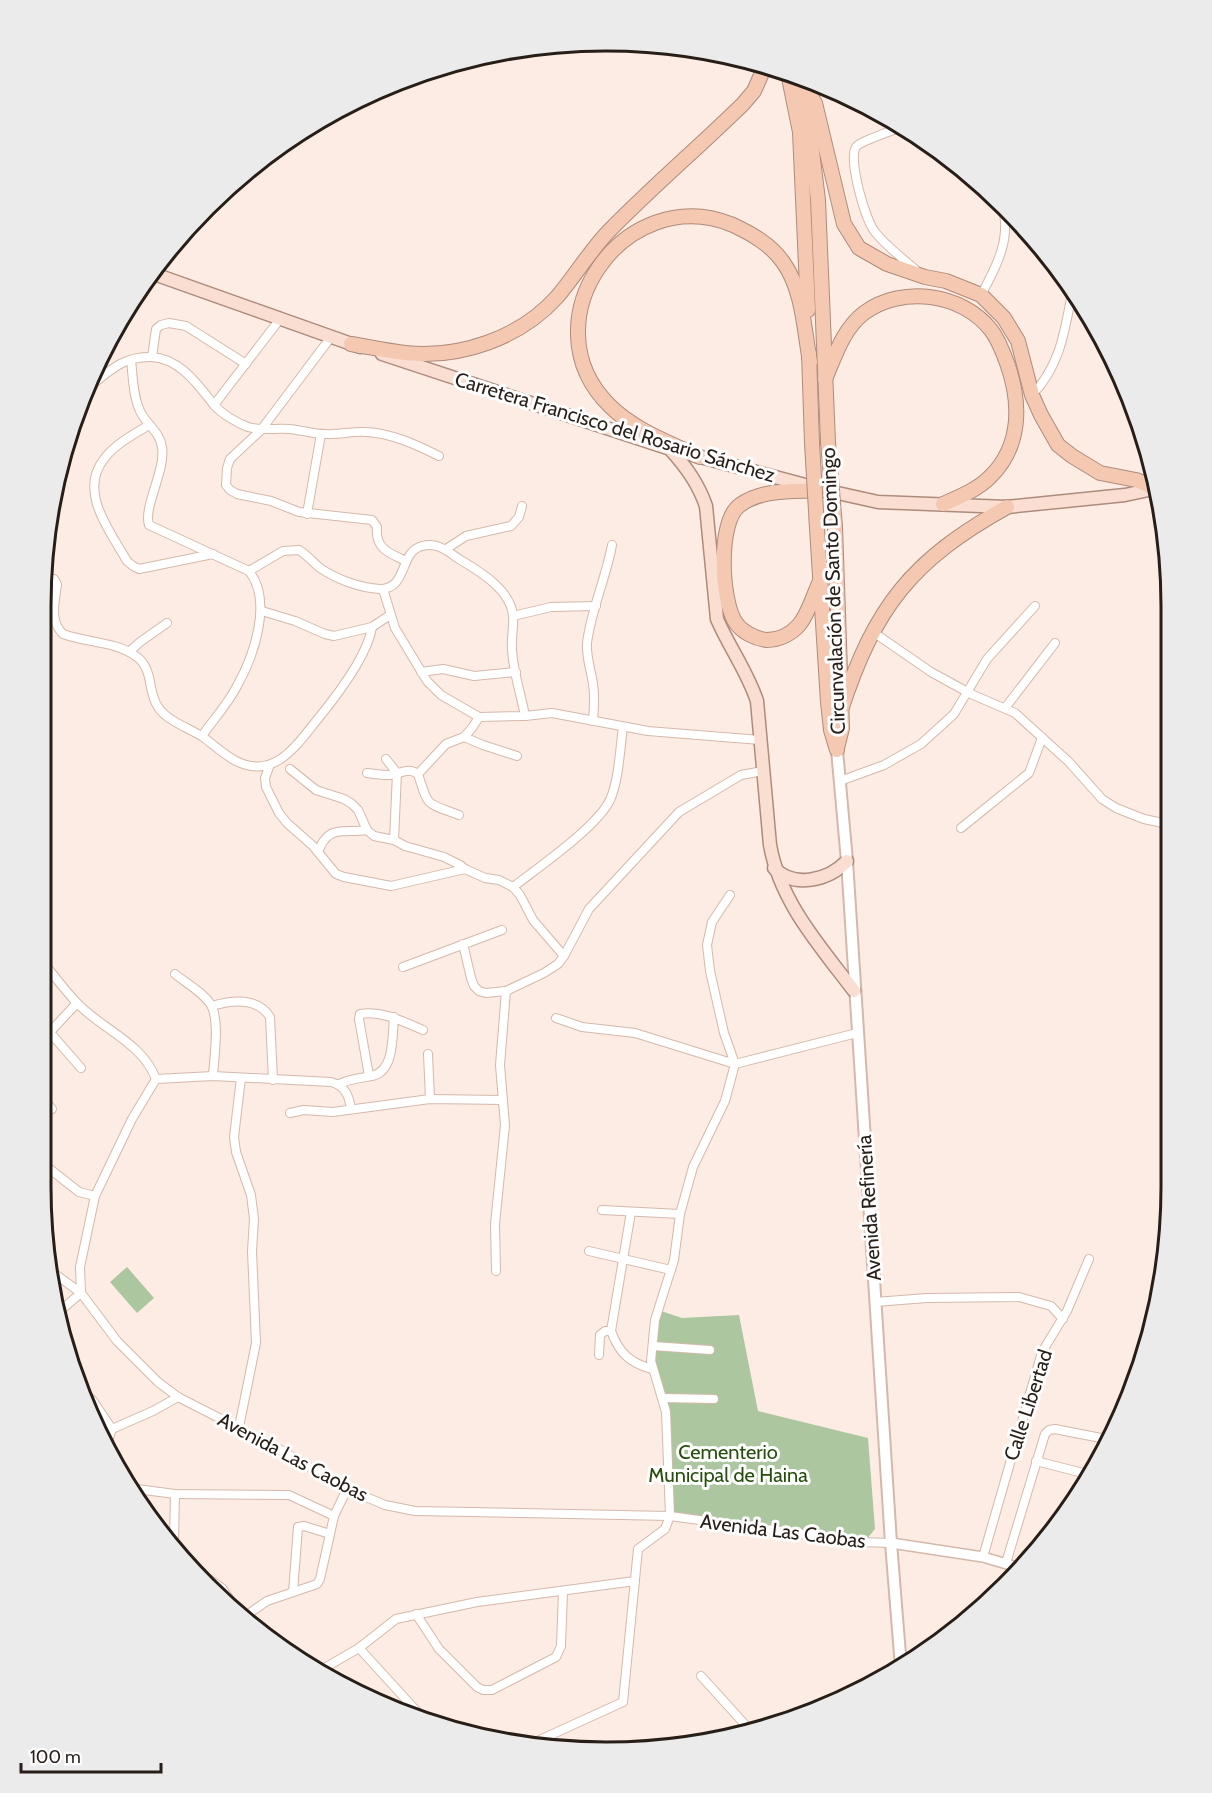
<svg xmlns="http://www.w3.org/2000/svg" width="1212" height="1793" font-family="Cabin,sans-serif">
<style>
.green{fill:#acc6a0}
.lines{fill:none;stroke-linecap:round;stroke-linejoin:round}
.minor-casing{stroke:#d4b9ab;stroke-width:10}
.tertiary-casing{stroke:#d4b9ab;stroke-width:12}
.secondary-casing{stroke:#d4b9ab;stroke-width:14}
.primary-casing{stroke:#ad8c7c;stroke-width:15}
.motorway-casing{stroke:#ad8c7c;stroke-width:16}
.minor{stroke:#fff;stroke-width:8}
.tertiary{stroke:#fff;stroke-width:9}
.secondary{stroke:#fff;stroke-width:10}
.primary{stroke:#f9ded1;stroke-width:12}
.motorway{stroke:#f5c8b2;stroke-width:14}
.motorway-bridge-casing{stroke:#ad8c7c;stroke-width:16;stroke-linecap:butt}
.motorway-bridge{stroke:#f5c8b2;stroke-width:14}
.labels{text-anchor:middle;dominant-baseline:central;stroke-width:6;stroke-linejoin:round;paint-order:stroke}
.street-label{font-size:20px;fill:#271e18;stroke:#fdfdfd}
.park-label{font-size:20px;fill:#264d0b;stroke:#fdfdfd}
.rim{fill:none;stroke:#271e18;stroke-width:3}
</style>
<rect width="100%" height="100%" fill="#fdece3"/>
<g class="green">
<path d="M 127,1267 L 154,1298 L 137,1313 L 110,1282 Z"/>
<path d="M 658,1310 L 682,1318 L 739,1315 L 758,1411 L 868,1438 L 875,1529 L 866,1540 L 670,1516 L 666,1412 L 652,1369 Z"/>
</g>
<g class="lines">
<defs>
<g id="minor">
<path d="M 903,126 C 893,131 860,141 856,147 C 848,160 865,219 875,232 C 886,246 902,258 916,270"/>
<path d="M 981,295 C 997,266 1013,236 1001,202"/>
<path d="M 331,337 L 261,430 L 230,459 L 227,468 L 226,485 L 230,490 L 237,494 L 271,501 L 299,512 L 372,520 L 377,527 C 375,549 389,553 406,561"/>
<path d="M 152,357 L 156,329 L 161,325 L 169,323 L 186,326 L 246,364"/>
<path d="M 131,360 C 133,377 133,396 140,411 C 146,424 160,432 162,447 C 166,470 143,507 149,525 L 249,571 C 273,601 254,656 237,686 C 228,704 213,720 202,736"/>
<path d="M 88,388 C 108,372 123,356 151,357 C 180,358 198,385 214,405 C 222,414 237,423 248,427 C 262,431 275,428 289,429 C 301,430 313,434 325,434 C 339,435 352,431 366,432 C 391,433 417,445 439,456"/>
<path d="M 1032,395 C 1062,364 1065,327 1073,288"/>
<path d="M 214,405 L 280,319"/>
<path d="M 149,425 C 134,434 114,445 104,459 C 78,492 110,531 127,561 L 133,566 L 139,569 L 213,554"/>
<path d="M 307,514 L 321,434"/>
<path d="M 446,549 L 466,536 L 511,526 L 519,517 L 522,506"/>
<path d="M 249,571 L 283,551 L 299,550 C 307,555 313,562 320,568 C 336,579 360,588 380,589 C 408,589 399,552 422,546 C 438,542 447,551 459,559 C 479,571 512,590 513,617 C 514,627 511,638 512,649 C 513,672 521,694 525,716"/>
<path d="M 43,577 L 54,579 L 57,584 C 55,602 49,621 63,634 C 87,643 116,641 137,657 C 154,670 147,691 158,707 C 167,721 189,728 203,737 C 214,745 224,755 236,761 C 274,780 296,746 317,720 C 335,698 368,655 372,627"/>
<path d="M 383,589 L 395,628 L 427,681 L 441,695 L 479,717 L 525,716 L 552,713 L 648,731 L 760,740"/>
<path d="M 262,611 L 295,621 L 325,634 L 334,636 L 372,627 L 390,615"/>
<path d="M 513,616 L 551,607 L 596,606"/>
<path d="M 873,632 L 931,672 L 971,694 L 1015,713 L 1069,762 L 1102,799 L 1116,808 L 1144,819 L 1172,825"/>
<path d="M 129,652 L 140,642 L 167,623"/>
<path d="M 421,672 L 443,669 L 474,676 L 516,672"/>
<path d="M 1005,708 L 1055,643"/>
<path d="M 593,721 C 594,708 595,696 593,684 C 591,670 586,657 587,643 C 591,610 606,578 612,545"/>
<path d="M 464,737 L 483,745 L 517,756"/>
<path d="M 386,759 L 397,773 L 394,840"/>
<path d="M 269,767 L 265,778 L 266,787 L 279,813 L 287,823 L 313,846 L 336,874 L 344,877 L 391,886 L 465,869 L 485,878 L 499,880 L 513,887 L 520,895 L 533,920 L 564,956"/>
<path d="M 290,769 L 316,790 L 344,799 L 352,804 L 358,810 L 367,830 L 374,836 L 394,840 L 405,846 L 444,857 L 460,865 L 465,869"/>
<path d="M 367,773 C 374,774 381,775 388,775 C 400,775 407,766 418,774 C 429,808 425,802 459,815"/>
<path d="M 418,774 L 446,744 L 464,737 L 472,728 L 479,717"/>
<path d="M 840,781 L 884,765 L 921,744 L 954,714 L 987,659 L 1035,606"/>
<path d="M 961,828 L 1029,773 L 1042,738"/>
<path d="M 318,852 C 329,823 344,834 367,830"/>
<path d="M 513,887 C 539,867 597,827 610,800 C 619,780 620,748 623,727"/>
<path d="M 463,944 L 471,978 L 474,986 L 479,991 L 486,993 L 506,991 L 544,973 L 558,964 L 564,956 L 589,909 L 679,812 L 741,775 L 763,771"/>
<path d="M 40,958 C 52,973 63,988 76,1002 C 101,1029 142,1042 156,1079 L 132,1119 L 95,1196 L 80,1267 L 81,1293 L 117,1341 L 158,1382 L 178,1397 L 274,1446 L 347,1489 L 385,1505 L 415,1511 L 670,1516 L 859,1542 L 891,1543"/>
<path d="M 403,967 L 502,930"/>
<path d="M 175,974 C 186,983 204,993 211,1005 C 220,1021 214,1058 213,1076"/>
<path d="M 212,1006 C 232,1000 257,997 270,1017 L 273,1080"/>
<path d="M 556,1018 L 582,1027 L 635,1033 L 735,1064 L 857,1033"/>
<path d="M 40,1021 L 81,1068"/>
<path d="M 40,1039 L 49,1033 L 77,1003"/>
<path d="M 428,1054 L 430,1099"/>
<path d="M 369,1076 L 359,1019 L 360,1014 C 382,1010 404,1022 423,1030"/>
<path d="M 156,1079 L 213,1076 L 331,1082 C 345,1086 349,1095 351,1109"/>
<path d="M 339,1084 C 349,1079 361,1078 372,1076 C 395,1071 392,1036 394,1017"/>
<path d="M 40,1094 L 52,1109"/>
<path d="M 290,1113 L 304,1110 L 333,1112 L 430,1099 L 503,1100"/>
<path d="M 46,1166 L 79,1192 L 95,1196"/>
<path d="M 602,1210 L 680,1214"/>
<path d="M 631,1212 L 611,1331 C 619,1353 630,1363 652,1369"/>
<path d="M 589,1251 L 671,1270"/>
<path d="M 496,1271 L 495,1224 L 505,1125 L 500,1065 L 506,991"/>
<path d="M 55,1274 L 81,1293 L 61,1310"/>
<path d="M 875,1302 L 927,1298 L 1019,1297 L 1051,1306 L 1063,1319"/>
<path d="M 653,1346 L 710,1350"/>
<path d="M 599,1355 L 600,1335 L 605,1331 L 611,1331"/>
<path d="M 82,1391 L 93,1401 L 112,1429 L 107,1443"/>
<path d="M 663,1398 L 714,1399"/>
<path d="M 239,1427 L 256,1343 L 252,1251 L 254,1219 L 251,1195 L 236,1152 L 234,1137 L 241,1078"/>
<path d="M 112,1429 L 153,1411 L 178,1397"/>
<path d="M 1036,1461 L 1087,1474"/>
<path d="M 129,1488 L 175,1494 L 289,1495 L 334,1516"/>
<path d="M 174,1542 L 175,1494"/>
<path d="M 983,1557 L 1042,1352 L 1067,1311 L 1089,1259"/>
<path d="M 1006,1563 L 1045,1434 L 1049,1430 L 1055,1429 L 1111,1440"/>
<path d="M 206,1577 L 222,1588 L 235,1607"/>
<path d="M 293,1592 L 298,1527 L 304,1526 L 330,1534"/>
<path d="M 416,1614 L 439,1649 L 477,1687 L 483,1690 L 492,1690 L 556,1657 L 561,1646 L 563,1591"/>
<path d="M 244,1617 L 267,1601 L 317,1584 L 320,1579 L 334,1516 L 347,1489"/>
<path d="M 359,1648 L 422,1717"/>
<path d="M 321,1670 L 359,1648 L 396,1619 L 477,1602 L 635,1581"/>
<path d="M 701,1676 L 749,1729"/>
<path d="M 533,1743 L 623,1702 L 638,1549 L 665,1529 L 670,1516 L 666,1412 L 651,1361 L 655,1320 L 674,1260 L 680,1214 L 693,1167 L 725,1101 L 735,1064 L 724,1033 L 710,971 L 707,945 L 712,922 L 730,895"/>
</g>
<path id="tertiary" d="M 891,1543 L 983,1557 L 1020,1568"/>
<path id="secondary" d="M 837,750 L 847,861 L 891,1543 L 901,1667"/>
<g id="primary">
<path d="M 157,275 L 360,347"/>
<path d="M 382,354 L 667,448"/>
<path d="M 670,449 C 686,467 698,483 706,506 L 717,619 C 729,647 747,671 757,701 L 770,845 C 780,902 820,946 854,991"/>
<path d="M 693,455 L 824,490 L 878,502 L 1007,507 L 1125,495 L 1158,488"/>
<path d="M 774,868 C 794,889 829,880 847,861"/>
</g>
<g id="motorway">
<path d="M 788,73 L 800,132 L 808,310"/>
<path d="M 803,78 L 818,200 L 828,442"/>
<path d="M 805,87 L 815,103 L 844,224 L 859,248 L 887,264 L 925,277 L 946,281 L 981,295 L 1004,318 L 1018,341 L 1032,395 L 1041,415 L 1058,445 L 1072,456 L 1100,473 L 1136,480 L 1156,488"/>
<path d="M 351,344 C 369,347 387,351 405,353 C 460,359 520,338 557,297 C 575,276 589,252 608,232 C 651,188 699,147 743,104 L 754,91 L 765,66"/>
<path d="M 809,353 L 812,443"/>
<path d="M 825,379 C 835,356 843,329 864,313 C 902,285 962,293 991,330 C 998,339 1003,352 1007,363 C 1021,402 1022,446 990,477 C 977,490 959,497 943,504"/>
<path d="M 700,457 C 670,443 634,430 610,406 C 525,323 624,180 733,225 C 752,234 770,244 783,262 C 803,290 804,329 810,362"/>
<path d="M 835,527 L 842,728 L 837,748"/>
<path d="M 817,528 L 828,702 L 831,730 L 837,750"/>
<path d="M 821,579 C 814,593 809,613 799,625 C 791,634 779,640 767,640 C 756,639 742,632 736,623 C 721,602 717,521 740,505 C 763,488 796,492 824,490"/>
<path d="M 841,710 C 875,606 912,560 1007,507"/>
</g>
</defs>
<use href="#minor" class="minor-casing"/>
<use href="#tertiary" class="tertiary-casing"/>
<use href="#secondary" class="secondary-casing"/>
<use href="#primary" class="primary-casing"/>
<use href="#motorway" class="motorway-casing"/>
<use href="#minor" class="minor"/>
<use href="#tertiary" class="tertiary"/>
<use href="#secondary" class="secondary"/>
<use href="#primary" class="primary"/>
<use href="#motorway" class="motorway"/>
<defs>
<g id="motorway-bridge">
<path d="M 828,442 L 835,527"/>
<path d="M 812,443 L 817,528"/>
</g>
</defs>
<use href="#motorway-bridge" class="motorway-bridge-casing"/>
<use href="#motorway-bridge" class="motorway-bridge"/>
</g>
<g class="labels">
<g class="street-label">
<text transform="translate(615 427) rotate(17)">Carretera Francisco del Rosario Sánchez</text>
<text transform="translate(833 591) rotate(-92)">Circunvalación de Santo Domingo</text>
<text transform="translate(869 1208) rotate(-94)">Avenida Refinería</text>
<text transform="translate(1028 1405) rotate(-72)">Calle Libertad</text>
<text transform="translate(293 1457) rotate(28)">Avenida Las Caobas</text>
<text transform="translate(783 1531) rotate(7)">Avenida Las Caobas</text>
</g>
<g class="park-label">
<text x="728" y="1452">Cementerio<tspan x="728" dy="23">Municipal de Haina</tspan></text>
</g>
</g>
<path d="M0 0H1212V1793H0ZM606 51H606A555 555 0 0 1 1161 606V1187A555 555 0 0 1 606 1742H606A555 555 0 0 1 51 1187V606A555 555 0 0 1 606 51Z" fill="#ecebeb" fill-rule="evenodd"/>
<path class="rim" d="M606 51H606A555 555 0 0 1 1161 606V1187A555 555 0 0 1 606 1742H606A555 555 0 0 1 51 1187V606A555 555 0 0 1 606 51Z"/>
<path d="M21 1763v9h140v-9" fill="none" stroke="#271e18" stroke-width="3"/>
<text x="30" y="1763" font-size="18" fill="#271e18" stroke="#fdfdfd" stroke-width="4.5" paint-order="stroke">100 m</text>
</svg>
